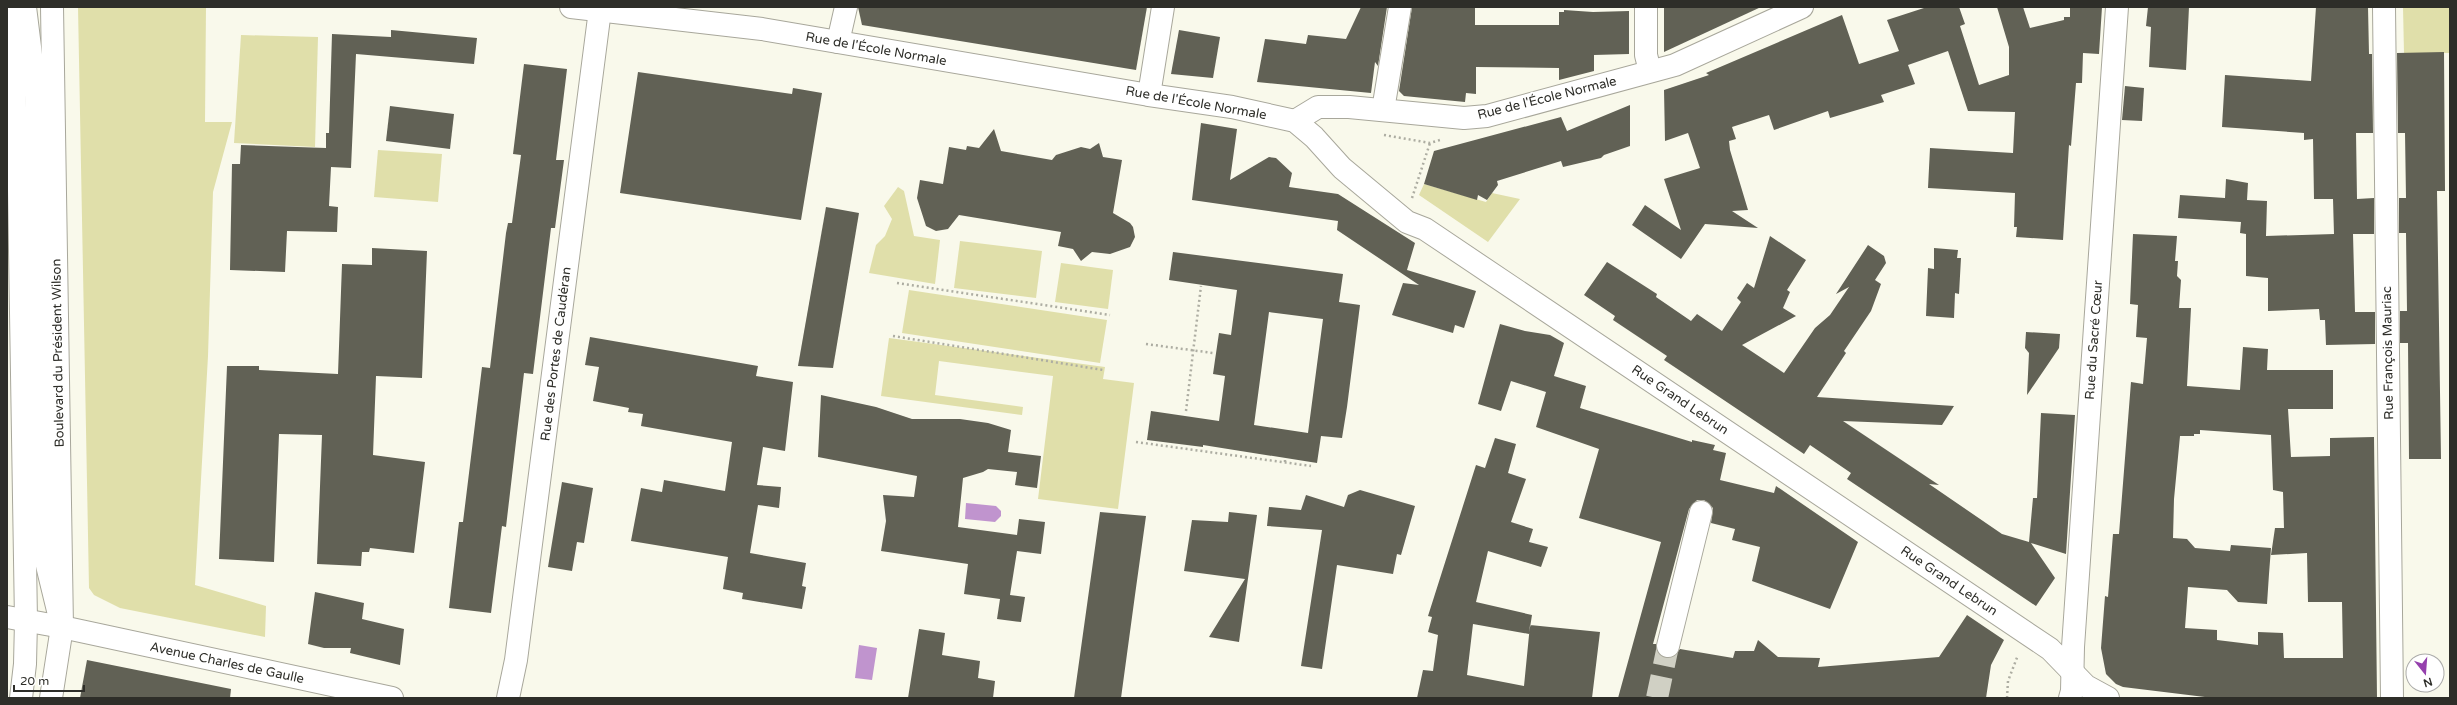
<svg xmlns="http://www.w3.org/2000/svg" width="2457" height="705" font-family="'Varela Round',sans-serif">
<style>
.green{fill:#e0dfaa}
.water{fill:#c094ce}
.building{fill:#616155;fill-rule:evenodd}
.lines{fill:none;stroke-linecap:round;stroke-linejoin:round}
.minor-tunnel{stroke:#d0d0c4;stroke-width:22;stroke-dasharray:22 11;stroke-linecap:butt}
.minor-casing{stroke:#a8a79b;stroke-width:24}
.major-casing{stroke:#a8a79b;stroke-width:24}
.path{stroke:#adada2;stroke-width:2.5;stroke-dasharray:2 3;stroke-linecap:butt}
.minor{stroke:#fff;stroke-width:22}
.major{stroke:#fff;stroke-width:22}
.labels{text-anchor:middle;dominant-baseline:central;stroke-width:4;stroke-linejoin:round;paint-order:stroke}
.street-label{font-size:13px;fill:#2e2e29;stroke:#fff}
</style>
<rect width="100%" height="100%" fill="#f9f9eb"/>
<g class="green">
<path d="M 78,7 L 206,7 L 205,122 L 232,122 L 213,192 L 208,356 L 195,585 L 266,606 L 265,637 L 120,608 L 94,595 L 89,588 Z"/>
<path d="M 2403,7 L 2450,7 L 2450,53 L 2404,53 Z"/>
<path d="M 241,35 L 318,37 L 315,147 L 234,143 Z"/>
<path d="M 378,150 L 442,154 L 438,202 L 374,197 Z"/>
<path d="M 1424,184 L 1486,202 L 1492,193 L 1520,199 L 1488,242 L 1419,195 Z"/>
<path d="M 898,187 L 904,191 L 914,236 L 940,240 L 935,284 L 869,273 L 876,245 L 885,236 L 892,219 L 884,206 Z"/>
<path d="M 960,241 L 1042,251 L 1036,298 L 954,288 Z"/>
<path d="M 1061,263 L 1113,270 L 1108,309 L 1055,302 Z"/>
<path d="M 909,290 L 1107,320 L 1100,363 L 902,333 Z"/>
<path d="M 889,338 L 1105,367 L 1103,379 L 1134,383 L 1118,509 L 1038,499 L 1053,376 L 939,361 L 935,395 L 1023,407 L 1022,415 L 881,396 Z"/>
</g>
<g class="water">
<path d="M 966,503 L 996,506 L 1001,511 L 1001,516 L 995,522 L 965,519 Z"/>
<path d="M 859,645 L 877,648 L 872,680 L 855,678 Z"/>
</g>
<g class="building">
<path d="M 858,7 L 1147,7 L 1136,70 L 862,25 Z"/>
<path d="M 1361,7 L 1387,7 L 1378,66 L 1375,62 L 1371,93 L 1257,82 L 1265,39 L 1306,44 L 1308,35 L 1346,39 Z"/>
<path d="M 1412,7 L 1475,7 L 1475,25 L 1559,25 L 1559,12 L 1564,12 L 1564,10 L 1593,12 L 1629,11 L 1629,54 L 1594,55 L 1594,71 L 1559,80 L 1559,68 L 1476,67 L 1476,94 L 1466,93 L 1465,102 L 1404,96 L 1399,91 Z"/>
<path d="M 1664,7 L 1761,7 L 1664,52 Z"/>
<path d="M 1927,7 L 1959,7 L 1965,24 L 1960,26 L 1979,85 L 2009,75 L 2009,47 L 1997,7 L 2023,7 L 2030,28 L 2064,20 L 2064,17 L 2070,17 L 2070,7 L 2102,7 L 2099,54 L 2083,53 L 2082,83 L 2076,83 L 2071,146 L 2069,145 L 2063,240 L 2016,237 L 2017,227 L 2014,227 L 2015,193 L 1928,188 L 1930,148 L 2013,153 L 2015,112 L 1968,111 L 1948,51 L 1908,65 L 1915,84 L 1881,95 L 1884,102 L 1830,118 L 1828,111 L 1774,130 L 1769,115 L 1732,127 L 1736,139 L 1729,141 L 1730,150 L 1748,210 L 1732,211 L 1758,228 L 1705,224 L 1681,259 L 1632,225 L 1645,205 L 1681,230 L 1664,179 L 1700,168 L 1688,133 L 1665,141 L 1664,90 L 1709,75 L 1706,73 L 1842,15 L 1859,64 L 1899,51 L 1887,20 Z"/>
<path d="M 2148,7 L 2189,7 L 2186,70 L 2149,67 L 2151,27 L 2146,26 Z"/>
<path d="M 2316,7 L 2368,7 L 2369,54 L 2372,54 L 2373,133 L 2356,133 L 2357,199 L 2374,198 L 2374,234 L 2353,234 L 2355,312 L 2375,312 L 2375,344 L 2326,345 L 2325,320 L 2320,320 L 2319,309 L 2268,311 L 2268,278 L 2246,276 L 2246,234 L 2240,233 L 2241,222 L 2178,218 L 2180,195 L 2225,198 L 2226,179 L 2248,183 L 2247,200 L 2267,201 L 2266,236 L 2334,234 L 2333,199 L 2314,199 L 2313,139 L 2304,140 L 2304,133 L 2222,127 L 2225,75 L 2311,81 Z"/>
<path d="M 391,30 L 477,38 L 474,64 L 356,54 L 351,168 L 331,167 L 329,206 L 338,207 L 337,232 L 287,231 L 285,272 L 230,270 L 232,164 L 240,164 L 241,145 L 326,148 L 326,133 L 329,133 L 332,34 L 391,37 Z"/>
<path d="M 1179,30 L 1220,37 L 1213,78 L 1171,74 Z"/>
<path d="M 2444,52 L 2445,191 L 2437,191 L 2441,459 L 2409,459 L 2408,343 L 2400,343 L 2400,311 L 2407,311 L 2406,233 L 2399,233 L 2399,198 L 2406,198 L 2405,133 L 2398,133 L 2397,53 Z"/>
<path d="M 524,64 L 567,69 L 556,160 L 564,160 L 555,228 L 551,228 L 533,374 L 524,373 L 506,527 L 502,526 L 491,613 L 449,608 L 459,522 L 463,522 L 482,367 L 490,368 L 506,233 L 508,223 L 512,223 L 521,155 L 513,154 Z"/>
<path d="M 638,72 L 792,94 L 793,88 L 822,93 L 801,220 L 620,193 Z"/>
<path d="M 2125,86 L 2144,88 L 2142,121 L 2122,120 Z"/>
<path d="M 1630,105 L 1630,146 L 1604,155 L 1601,158 L 1563,167 L 1561,161 L 1497,181 L 1498,185 L 1487,200 L 1478,195 L 1477,200 L 1424,184 L 1434,151 L 1561,117 L 1567,131 Z"/>
<path d="M 390,106 L 454,114 L 450,149 L 386,141 Z"/>
<path d="M 1201,123 L 1237,129 L 1230,180 L 1269,157 L 1276,158 L 1292,173 L 1289,187 L 1338,194 L 1415,243 L 1407,270 L 1476,291 L 1464,328 L 1455,325 L 1453,333 L 1392,315 L 1403,283 L 1419,285 L 1337,230 L 1338,221 L 1192,200 Z"/>
<path d="M 994,129 L 1001,151 L 1052,160 L 1056,155 L 1081,147 L 1090,149 L 1099,143 L 1103,157 L 1122,160 L 1113,213 L 1130,223 L 1133,227 L 1135,237 L 1130,247 L 1110,254 L 1092,252 L 1081,261 L 1073,249 L 1058,246 L 1061,232 L 959,215 L 948,229 L 936,231 L 926,226 L 917,198 L 920,180 L 943,184 L 949,147 L 966,150 L 967,146 L 979,148 Z"/>
<path d="M 826,207 L 859,213 L 833,368 L 798,366 Z"/>
<path d="M 2133,234 L 2177,236 L 2175,261 L 2178,261 L 2177,276 L 2181,280 L 2179,308 L 2191,308 L 2187,386 L 2240,390 L 2243,347 L 2268,349 L 2267,370 L 2333,370 L 2333,409 L 2288,409 L 2291,457 L 2330,456 L 2330,438 L 2374,437 L 2377,698 L 2213,698 L 2123,687 L 2116,684 L 2106,674 L 2101,648 L 2105,596 L 2108,597 L 2113,534 L 2119,534 L 2131,382 L 2143,384 L 2147,338 L 2136,337 L 2138,305 L 2130,304 ZM 2200,430 L 2271,435 L 2273,490 L 2283,492 L 2284,528 L 2275,528 L 2271,555 L 2307,553 L 2308,602 L 2342,602 L 2343,658 L 2284,658 L 2283,633 L 2258,632 L 2258,645 L 2217,640 L 2217,630 L 2185,628 L 2188,587 L 2227,590 L 2238,602 L 2267,604 L 2269,574 L 2271,548 L 2231,545 L 2230,551 L 2195,548 L 2187,539 L 2173,538 L 2174,499 L 2180,436 L 2194,436 L 2194,434 L 2200,434 Z"/>
<path d="M 1770,236 L 1806,260 L 1787,290 L 1790,292 L 1783,308 L 1796,316 L 1742,345 L 1784,373 L 1815,328 L 1830,315 L 1849,287 L 1836,294 L 1868,245 L 1884,256 L 1886,263 L 1875,280 L 1881,284 L 1871,311 L 1844,351 L 1846,353 L 1817,397 L 1954,406 L 1942,425 L 1843,421 L 1939,485 L 1929,484 L 2002,534 L 2029,542 L 2033,498 L 2037,498 L 2041,413 L 2075,415 L 2066,554 L 2031,543 L 2055,578 L 2036,606 L 1847,479 L 1851,473 L 1810,445 L 1804,454 L 1682,372 L 1664,360 L 1667,356 L 1613,320 L 1615,316 L 1584,295 L 1607,262 L 1657,294 L 1656,297 L 1691,321 L 1697,314 L 1722,331 L 1741,302 L 1737,298 L 1747,283 L 1754,288 Z"/>
<path d="M 372,248 L 427,251 L 422,378 L 376,376 L 373,455 L 425,462 L 414,553 L 370,548 L 369,552 L 362,552 L 361,566 L 317,564 L 322,435 L 279,434 L 274,562 L 219,559 L 227,366 L 259,366 L 259,370 L 338,374 L 342,264 L 372,265 Z"/>
<path d="M 1934,248 L 1958,250 L 1957,258 L 1961,258 L 1959,294 L 1955,293 L 1954,318 L 1926,316 L 1928,268 L 1934,269 Z"/>
<path d="M 1173,252 L 1343,274 L 1339,302 L 1360,305 L 1347,407 L 1342,438 L 1321,436 L 1317,463 L 1203,445 L 1203,447 L 1147,440 L 1151,411 L 1219,421 L 1225,376 L 1213,374 L 1215,360 L 1219,333 L 1231,335 L 1237,290 L 1169,280 ZM 1269,312 L 1323,319 L 1308,433 L 1254,425 Z"/>
<path d="M 1500,324 L 1525,331 L 1550,335 L 1564,343 L 1554,376 L 1586,386 L 1580,408 L 1692,442 L 1692,440 L 1715,445 L 1713,450 L 1726,453 L 1720,480 L 1774,493 L 1776,486 L 1858,542 L 1830,609 L 1752,581 L 1760,547 L 1732,540 L 1735,529 L 1711,523 L 1713,508 L 1704,500 L 1697,500 L 1689,509 L 1653,644 L 1656,644 L 1660,655 L 1672,658 L 1680,649 L 1733,658 L 1735,651 L 1754,651 L 1758,640 L 1778,657 L 1820,658 L 1818,667 L 1939,657 L 1967,615 L 2004,640 L 1991,665 L 1986,698 L 1618,698 L 1661,542 L 1579,518 L 1599,449 L 1536,427 L 1546,392 L 1511,381 L 1501,411 L 1478,404 Z"/>
<path d="M 2026,332 L 2060,334 L 2059,348 L 2027,395 L 2029,353 L 2025,348 Z"/>
<path d="M 590,337 L 758,366 L 756,376 L 793,382 L 785,451 L 763,447 L 757,485 L 781,487 L 779,508 L 758,505 L 750,553 L 806,563 L 802,586 L 806,587 L 802,609 L 742,599 L 743,593 L 723,589 L 728,557 L 631,541 L 641,488 L 662,492 L 664,480 L 725,491 L 732,442 L 641,426 L 643,414 L 628,412 L 629,408 L 593,401 L 599,367 L 585,365 Z"/>
<path d="M 821,395 L 876,407 L 912,419 L 960,419 L 988,423 L 1011,430 L 1008,452 L 1041,456 L 1037,488 L 1015,485 L 1017,472 L 988,469 L 983,472 L 963,478 L 958,527 L 1017,535 L 1019,519 L 1045,522 L 1041,554 L 1017,551 L 1010,595 L 1025,597 L 1021,622 L 997,619 L 1000,599 L 964,594 L 968,564 L 881,551 L 886,521 L 883,495 L 914,497 L 917,476 L 818,457 Z"/>
<path d="M 1495,438 L 1516,444 L 1508,473 L 1526,479 L 1511,522 L 1533,529 L 1529,542 L 1548,547 L 1541,567 L 1488,551 L 1476,602 L 1532,615 L 1529,634 L 1473,624 L 1467,675 L 1524,686 L 1530,625 L 1600,632 L 1592,698 L 1417,698 L 1423,670 L 1433,671 L 1438,635 L 1428,632 L 1432,617 L 1428,616 L 1476,465 L 1485,468 Z"/>
<path d="M 562,482 L 593,488 L 584,543 L 577,542 L 572,571 L 548,567 Z"/>
<path d="M 1360,490 L 1415,506 L 1401,555 L 1397,554 L 1393,574 L 1337,565 L 1322,669 L 1301,666 L 1322,530 L 1267,526 L 1269,507 L 1301,510 L 1306,495 L 1344,507 L 1348,495 Z"/>
<path d="M 1100,512 L 1146,516 L 1135,595 L 1121,698 L 1074,698 Z"/>
<path d="M 1229,512 L 1257,515 L 1239,642 L 1209,637 L 1245,579 L 1184,571 L 1192,520 L 1228,522 Z"/>
<path d="M 315,592 L 364,603 L 362,619 L 404,629 L 400,665 L 350,653 L 351,648 L 324,648 L 308,644 Z"/>
<path d="M 919,629 L 945,633 L 942,655 L 980,661 L 978,678 L 995,681 L 993,698 L 908,698 Z"/>
<path d="M 87,660 L 231,689 L 230,698 L 80,698 Z"/>
</g>
<g class="lines">
<path class="minor-tunnel" d="M 1657,698 L 1668,646"/>
<defs>
<g id="minor">
<path d="M 25,7 L 36,95 L 39,185 L 53,231"/>
<path d="M 1646,7 L 1646,55 L 1650,71"/>
<path d="M 2384,7 L 2392,698"/>
<path d="M 838,42 L 846,7"/>
<path d="M 1149,95 L 1163,7"/>
<path d="M 1383,110 L 1400,7"/>
<path d="M 1295,121 L 1318,107 L 1349,107 L 1464,118 L 1487,116 L 1675,65 L 1802,7"/>
<path d="M 7,617 L 62,627 L 44,553 L 35,239 L 22,198"/>
<path d="M 1668,646 L 1701,512"/>
<path d="M 508,698 L 516,660 L 600,10"/>
<path d="M 2070,698 L 2072,691 L 2073,647 L 2117,7"/>
</g>
<g id="major">
<path d="M 10,7 L 19,189 L 26,621 L 25,664 L 21,698"/>
<path d="M 571,7 L 762,29 L 1149,95 L 1232,107 L 1295,121 L 1314,137 L 1342,168 L 1407,222 L 1425,229 L 2050,649 L 2086,686 L 2108,698"/>
<path d="M 62,627 L 392,698"/>
<path d="M 51,698 L 62,627 L 52,7"/>
</g>
</defs>
<use href="#minor" class="minor-casing"/>
<use href="#major" class="major-casing"/>
<g class="path">
<path d="M 1384,135 L 1430,143 L 1440,140"/>
<path d="M 1412,198 L 1430,143"/>
<path d="M 897,283 L 1110,315"/>
<path d="M 893,336 L 1103,370"/>
<path d="M 1146,344 L 1213,353"/>
<path d="M 1186,411 L 1201,286"/>
<path d="M 1136,442 L 1311,466"/>
<path d="M 1285,462 L 1285,458"/>
<path d="M 2007,698 L 2008,681 L 2018,655"/>
</g>
<use href="#minor" class="minor"/>
<use href="#major" class="major"/>
</g>
<g class="labels">
<g class="street-label">
<text transform="translate(876 49) rotate(10)">Rue de l'École Normale</text>
<text transform="translate(1547 98) rotate(-14)">Rue de l'École Normale</text>
<text transform="translate(1196 103) rotate(10)">Rue de l'École Normale</text>
<text transform="translate(2094 340) rotate(-86)">Rue du Sacré Cœur</text>
<text transform="translate(58 353) rotate(-91)">Boulevard du Président Wilson</text>
<text transform="translate(2388 353) rotate(-91)">Rue François Mauriac</text>
<text transform="translate(556 354) rotate(-83)">Rue des Portes de Caudéran</text>
<text transform="translate(1680 400) rotate(34)">Rue Grand Lebrun</text>
<text transform="translate(1949 581) rotate(34)">Rue Grand Lebrun</text>
<text transform="translate(227 663) rotate(12)">Avenue Charles de Gaulle</text>
</g>
</g>
<rect width="2457" height="705" fill="none" stroke="#2e2e29" stroke-width="16"/>
<g transform="translate(2425 673) rotate(163)"><circle r="19" fill="#ffffff" stroke="#ababa9"/>
<path d="M0-3L7 15L0 10L-7 15Z" fill="#9540ad"/>
<text y="-6" font-size="11" font-weight="bold" text-anchor="middle" fill="#2e2e29">N</text>
</g>
<path d="M14 685v6h70v-6" fill="none" stroke="#2e2e29" stroke-width="2"/>
<text x="20" y="685" font-size="12" fill="#2e2e29" stroke="#ffffff" stroke-width="3" paint-order="stroke">20 m</text>
</svg>
